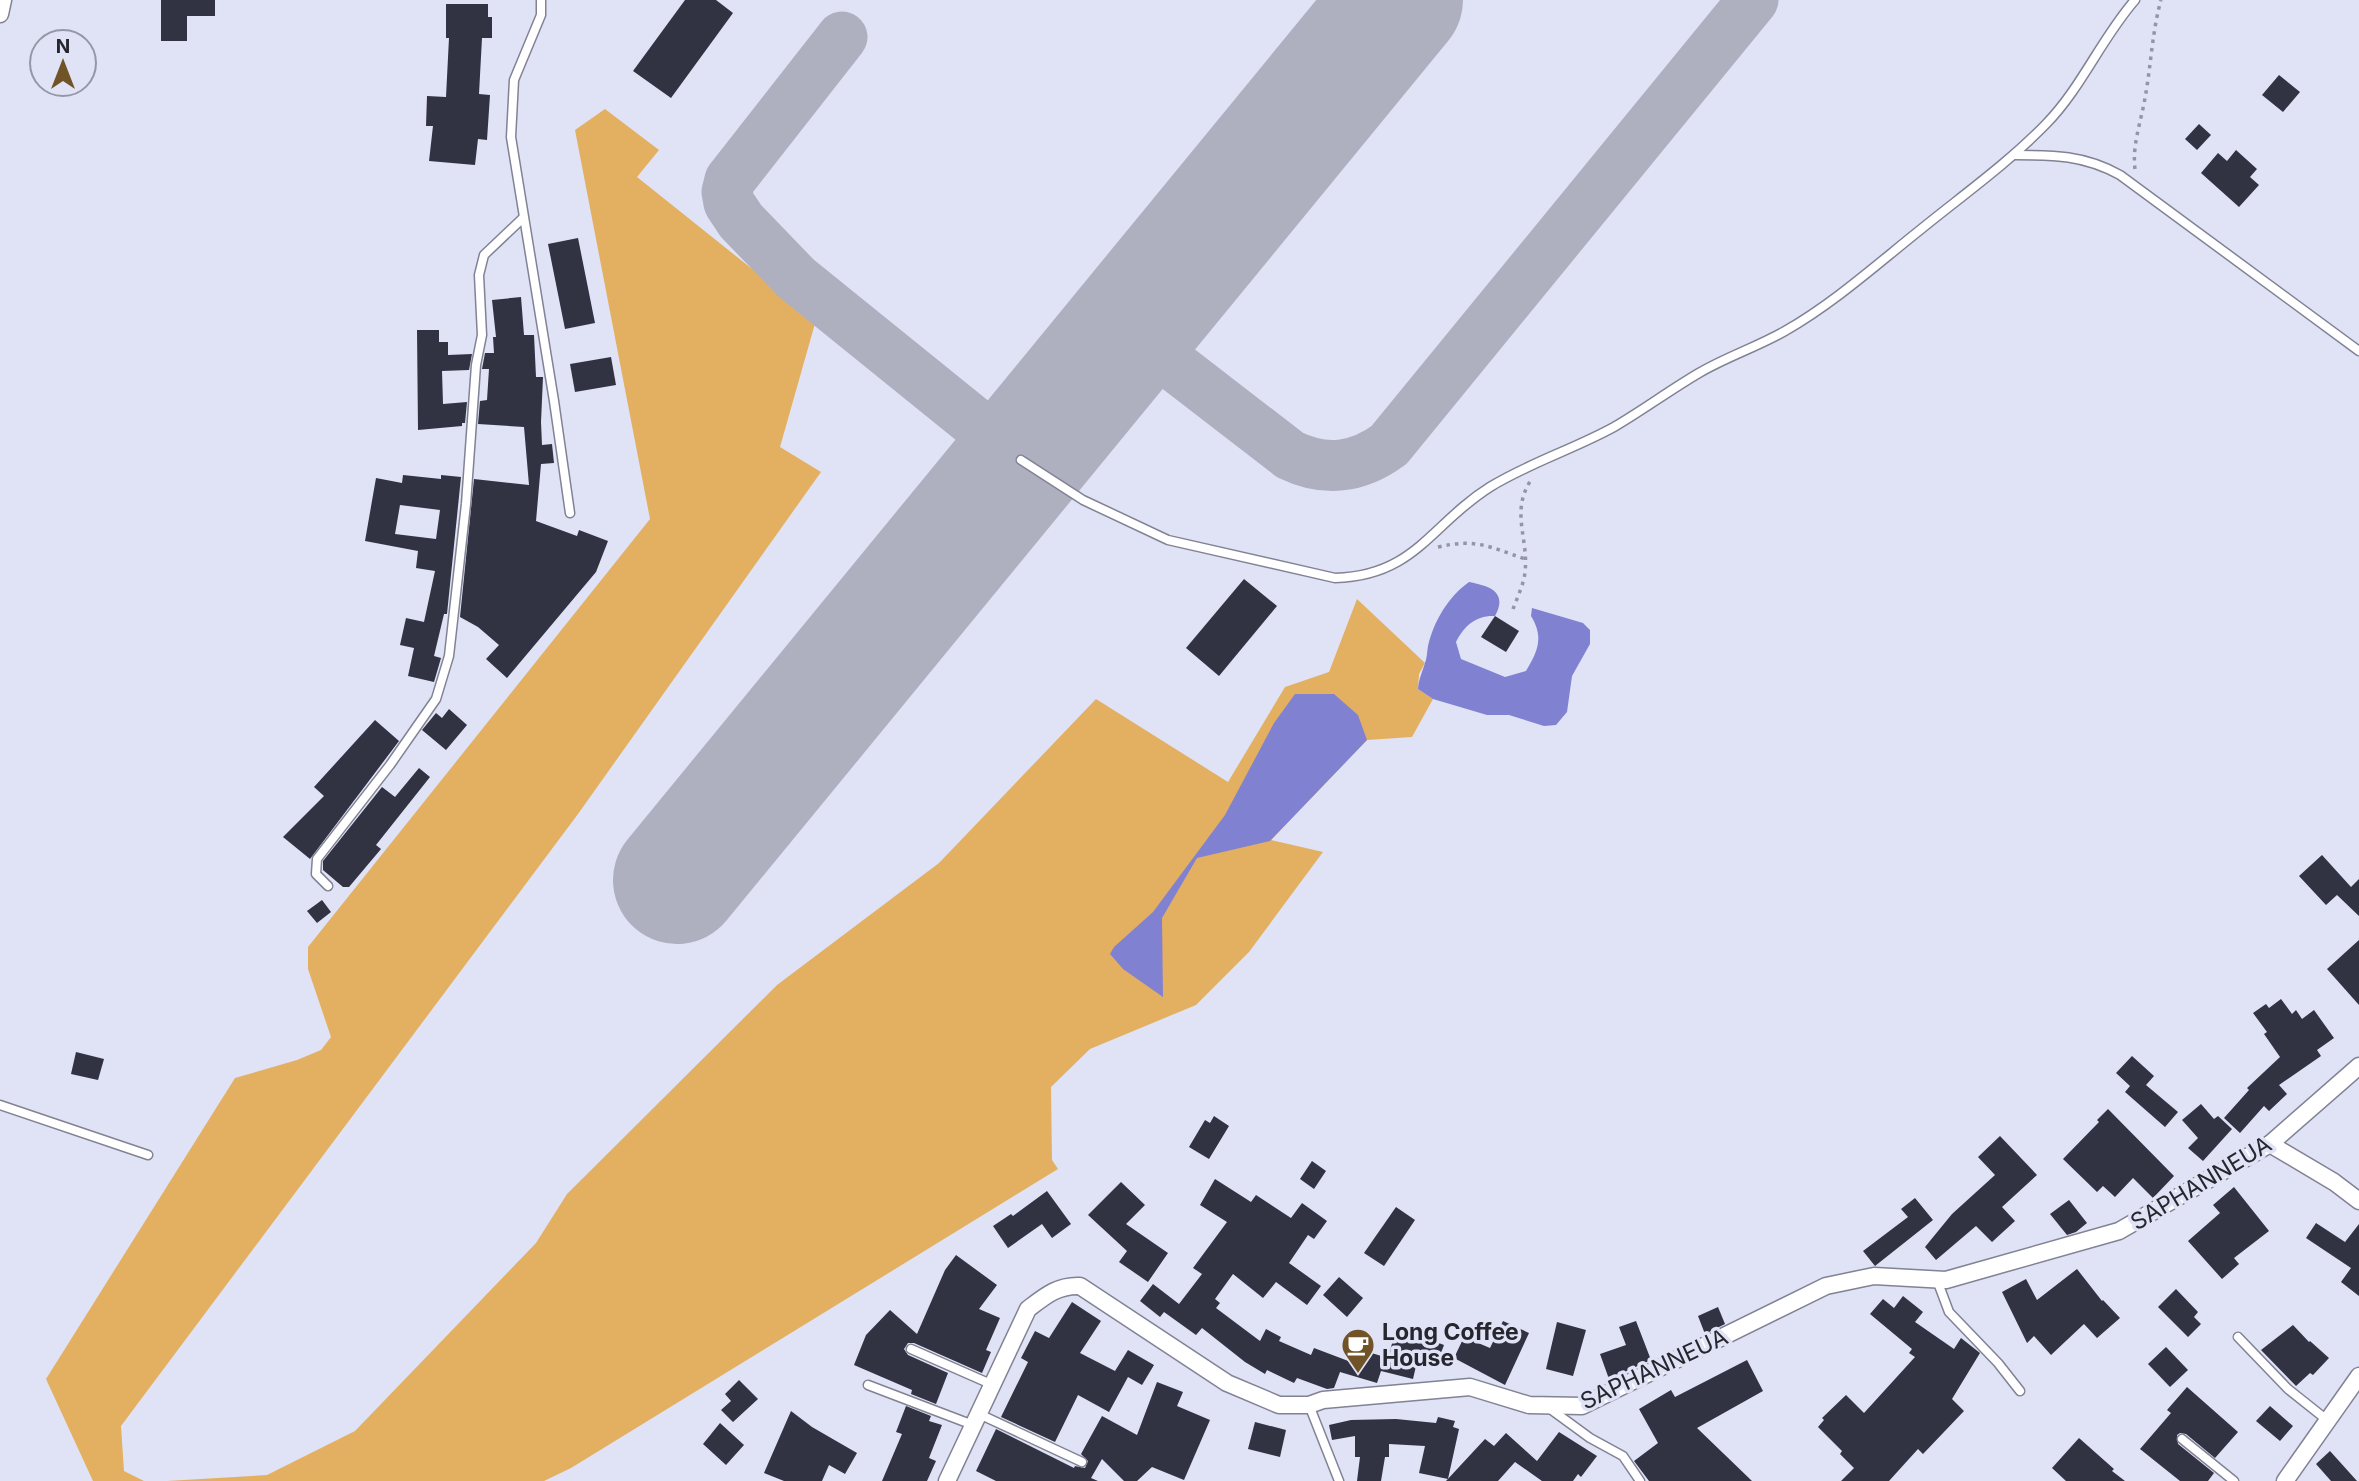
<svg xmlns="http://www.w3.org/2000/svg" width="2359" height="1481" font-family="Inter,sans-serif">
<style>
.green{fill:#e3b061}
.water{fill:#8081d1}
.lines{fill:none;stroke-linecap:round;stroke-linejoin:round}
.taxiway{stroke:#aeb0c0;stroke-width:51}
.runway{stroke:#aeb0c0;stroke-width:128}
.building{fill:#313242;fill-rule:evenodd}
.service-casing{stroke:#818294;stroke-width:11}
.minor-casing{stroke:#818294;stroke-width:19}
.path{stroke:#9495a4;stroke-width:3.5;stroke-dasharray:3.5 5;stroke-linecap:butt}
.service{stroke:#fff;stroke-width:8}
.minor{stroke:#fff;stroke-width:16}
.labels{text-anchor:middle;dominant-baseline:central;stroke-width:7;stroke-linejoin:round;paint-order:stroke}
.street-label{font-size:23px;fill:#26262e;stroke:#e0e2f6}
.poi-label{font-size:23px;font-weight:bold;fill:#26262e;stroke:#e0e2f6;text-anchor:start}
</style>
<rect width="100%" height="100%" fill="#e0e2f6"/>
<g class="green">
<path d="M 605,109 L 659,150 L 637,177 L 816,320 L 780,447 L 821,472 L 578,814 L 121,1426 L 124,1471 L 144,1481 L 93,1481 L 46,1379 L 235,1078 L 297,1060 L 321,1050 L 331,1037 L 308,969 L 308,947 L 650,519 L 575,130 Z"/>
<path d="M 1357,599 L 1425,663 L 1419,674 L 1418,689 L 1433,699 L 1412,737 L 1367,740 L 1271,840 L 1323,852 L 1249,952 L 1196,1005 L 1090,1049 L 1051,1087 L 1052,1160 L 1058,1169 L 571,1468 L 544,1481 L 167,1481 L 267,1475 L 355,1431 L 536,1243 L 567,1194 L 777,985 L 939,863 L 1096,699 L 1228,782 L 1285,687 L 1329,672 Z"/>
</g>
<g class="water">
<path d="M 1469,582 C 1490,586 1508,592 1495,616 C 1476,615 1464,626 1456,642 L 1461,659 L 1505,677 L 1526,671 C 1538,651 1544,637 1531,616 L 1532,608 L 1583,623 L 1590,630 L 1590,644 L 1572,676 L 1567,712 L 1556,725 L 1544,726 L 1509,715 L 1487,715 L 1433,699 L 1418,689 C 1419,678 1422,673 1425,663 C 1427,658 1427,652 1428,646 C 1434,621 1448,597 1469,582 Z"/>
<path d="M 1295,694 L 1334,694 L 1358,715 L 1367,740 L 1270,841 L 1197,858 L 1162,918 L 1163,997 L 1123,969 L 1110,954 L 1114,947 L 1153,912 L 1225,815 L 1274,723 Z"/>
</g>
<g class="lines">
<g class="taxiway">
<path d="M 842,37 L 730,180 L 727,192 L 729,203 L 741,221 L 796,278 L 1021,460"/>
<path d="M 1128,330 L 1290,455 C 1325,472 1358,468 1389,445 L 1753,0"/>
</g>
<path class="runway" d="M 677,880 L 1399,0"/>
</g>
<g class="building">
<path d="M 161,0 L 215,0 L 215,16 L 187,16 L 187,41 L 161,41 Z"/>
<path d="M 685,0 L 716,0 L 733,13 L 671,98 L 633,71 Z"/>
<path d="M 446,4 L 488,4 L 488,17 L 492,17 L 492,38 L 482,38 L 479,94 L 490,95 L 487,140 L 478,139 L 475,165 L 429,161 L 433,126 L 426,126 L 427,96 L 446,97 L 449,38 L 446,38 Z"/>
<path d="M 2279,75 L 2300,92 L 2283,112 L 2262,95 Z"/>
<path d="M 2199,124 L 2211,135 L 2197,150 L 2185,139 Z"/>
<path d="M 2236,150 L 2257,169 L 2250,177 L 2259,185 L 2239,207 L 2201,173 L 2218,153 L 2227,161 Z"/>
<path d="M 578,238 L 595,323 L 565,329 L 548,244 Z"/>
<path d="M 521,297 L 524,335 L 534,335 L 536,377 L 543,377 L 541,422 L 542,445 L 552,444 L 554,463 L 541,464 L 536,521 L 577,536 L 579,530 L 608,541 L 596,572 L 507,678 L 486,659 L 499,645 L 478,627 L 460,617 L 474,479 L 529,485 L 524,427 L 478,424 L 480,401 L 487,400 L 489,369 L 482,369 L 485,353 L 494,353 L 493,337 L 496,337 L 492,300 Z"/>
<path d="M 417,330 L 439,330 L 439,342 L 448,342 L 448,355 L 472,354 L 469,370 L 442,371 L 443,404 L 467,402 L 465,423 L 462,423 L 462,426 L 418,430 Z"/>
<path d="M 611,357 L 616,385 L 575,392 L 570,364 Z"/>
<path d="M 403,475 L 441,479 L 441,475 L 461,477 L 447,614 L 444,614 L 434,656 L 441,658 L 434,682 L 408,676 L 414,648 L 400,645 L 406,618 L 424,622 L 435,571 L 416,568 L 418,551 L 365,541 L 376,478 L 402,483 ZM 400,505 L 440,510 L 436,539 L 395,534 Z"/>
<path d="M 1244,579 L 1277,606 L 1219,676 L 1186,648 Z"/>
<path d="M 1495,616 L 1519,631 L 1506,652 L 1481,637 Z"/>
<path d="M 449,709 L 467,725 L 446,750 L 422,730 L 436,713 L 442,718 Z"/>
<path d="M 375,720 L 399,741 L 310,859 L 283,837 L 324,796 L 314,787 Z"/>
<path d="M 419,768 L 430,777 L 376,845 L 381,849 L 349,887 L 343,887 L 323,870 L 323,861 L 382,787 L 395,797 Z"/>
<path d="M 2322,855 L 2351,887 L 2359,879 L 2359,916 L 2337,895 L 2326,905 L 2299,876 Z"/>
<path d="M 322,900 L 331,912 L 317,923 L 307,911 Z"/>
<path d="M 2359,940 L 2359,1005 L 2327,969 Z"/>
<path d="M 2281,999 L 2292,1014 L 2296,1010 L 2302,1019 L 2314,1010 L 2334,1038 L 2317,1050 L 2321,1056 L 2279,1085 L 2287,1094 L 2269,1111 L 2264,1106 L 2240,1133 L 2224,1118 L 2249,1090 L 2247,1088 L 2280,1057 L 2264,1034 L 2267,1032 L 2253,1013 L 2266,1004 L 2269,1008 Z"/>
<path d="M 76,1052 L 104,1059 L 98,1080 L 71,1074 Z"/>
<path d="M 2132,1056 L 2154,1076 L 2146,1085 L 2178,1112 L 2165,1127 L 2125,1092 L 2130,1086 L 2116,1073 Z"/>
<path d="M 2201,1104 L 2214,1119 L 2218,1116 L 2232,1129 L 2203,1161 L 2188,1148 L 2198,1138 L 2182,1120 Z"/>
<path d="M 2108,1109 L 2174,1176 L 2153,1198 L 2133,1178 L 2115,1197 L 2103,1186 L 2097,1192 L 2063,1159 L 2099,1122 L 2097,1120 Z"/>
<path d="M 1214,1116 L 1229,1126 L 1209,1159 L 1189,1147 L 1205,1120 L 1210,1123 Z"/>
<path d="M 2000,1136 L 2037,1175 L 2002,1207 L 2015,1221 L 1992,1242 L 1976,1226 L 1936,1260 L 1925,1247 L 1952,1214 L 1995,1175 L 1978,1157 Z"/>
<path d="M 1312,1161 L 1326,1171 L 1314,1189 L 1300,1179 Z"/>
<path d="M 1215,1179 L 1251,1202 L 1256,1195 L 1291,1218 L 1302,1203 L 1327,1221 L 1314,1239 L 1308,1235 L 1289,1263 L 1321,1286 L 1307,1305 L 1276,1282 L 1263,1298 L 1233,1274 L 1215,1299 L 1220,1303 L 1216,1308 L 1260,1341 L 1266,1329 L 1281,1337 L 1279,1341 L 1311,1355 L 1314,1348 L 1351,1362 L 1355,1348 L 1388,1358 L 1396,1329 L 1415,1334 L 1444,1345 L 1435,1369 L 1408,1360 L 1407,1363 L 1416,1366 L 1413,1379 L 1381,1371 L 1377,1383 L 1340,1372 L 1334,1388 L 1327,1389 L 1297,1378 L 1294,1383 L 1267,1370 L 1265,1374 L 1245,1362 L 1202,1328 L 1196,1335 L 1164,1312 L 1160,1317 L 1140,1301 L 1153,1284 L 1179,1304 L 1202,1274 L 1193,1268 L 1227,1222 L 1200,1205 Z"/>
<path d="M 1121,1182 L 1145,1205 L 1126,1224 L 1168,1253 L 1148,1282 L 1119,1262 L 1127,1251 L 1088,1215 Z"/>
<path d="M 2234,1187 L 2269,1231 L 2234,1258 L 2239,1264 L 2222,1279 L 2188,1241 L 2220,1213 L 2213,1205 Z"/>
<path d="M 1047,1191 L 1071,1224 L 1052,1238 L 1042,1224 L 1008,1248 L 993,1226 L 1011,1214 L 1013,1216 Z"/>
<path d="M 1915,1198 L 1933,1220 L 1875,1266 L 1863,1251 L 1908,1217 L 1901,1209 Z"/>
<path d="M 2069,1200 L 2087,1223 L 2076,1232 L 2067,1235 L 2050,1214 Z"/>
<path d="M 1396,1207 L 1415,1220 L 1384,1266 L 1364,1253 Z"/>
<path d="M 2316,1223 L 2345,1242 L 2359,1224 L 2359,1296 L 2341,1282 L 2351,1268 L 2306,1238 Z"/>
<path d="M 956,1255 L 997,1285 L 979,1309 L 1000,1318 L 986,1350 L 991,1352 L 982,1373 L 914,1343 L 908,1343 L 904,1349 L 908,1355 L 948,1373 L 936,1404 L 911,1394 L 912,1390 L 854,1365 L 866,1335 L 890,1310 L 917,1334 L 945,1270 Z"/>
<path d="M 2077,1269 L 2102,1301 L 2103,1300 L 2120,1318 L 2097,1338 L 2084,1324 L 2051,1355 L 2034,1336 L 2027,1343 L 2002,1292 L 2026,1279 L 2037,1300 Z"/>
<path d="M 1339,1277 L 1363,1298 L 1347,1317 L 1323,1295 Z"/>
<path d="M 2176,1289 L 2198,1312 L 2194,1317 L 2201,1324 L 2188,1337 L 2158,1307 Z"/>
<path d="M 1903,1296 L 1923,1312 L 1915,1322 L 1954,1349 L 1961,1338 L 1980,1353 L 1952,1399 L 1964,1411 L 1923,1454 L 1918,1449 L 1889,1481 L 1841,1481 L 1854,1468 L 1840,1454 L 1842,1451 L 1818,1427 L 1824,1420 L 1822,1418 L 1846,1395 L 1864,1413 L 1915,1357 L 1909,1353 L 1912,1349 L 1870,1314 L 1883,1299 L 1894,1308 Z"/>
<path d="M 1072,1302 L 1101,1321 L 1080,1353 L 1115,1371 L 1128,1350 L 1154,1365 L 1142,1385 L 1128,1377 L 1109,1412 L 1078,1395 L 1055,1442 L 1001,1417 L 1028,1362 L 1021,1358 L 1035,1331 L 1049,1338 Z"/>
<path d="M 1718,1307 L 1725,1324 L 1705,1334 L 1698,1316 Z"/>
<path d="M 1503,1321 L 1529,1333 L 1505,1385 L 1454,1358 L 1464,1337 L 1490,1348 Z"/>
<path d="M 1636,1321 L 1651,1360 L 1609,1379 L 1600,1354 L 1626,1345 L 1619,1327 Z"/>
<path d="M 1557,1322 L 1586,1330 L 1573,1376 L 1546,1369 Z"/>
<path d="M 2293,1325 L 2309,1342 L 2310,1341 L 2329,1358 L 2313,1375 L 2310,1373 L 2296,1386 L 2261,1350 Z"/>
<path d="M 2166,1347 L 2188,1370 L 2170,1387 L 2148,1364 Z"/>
<path d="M 1747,1360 L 1763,1391 L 1697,1428 L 1752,1481 L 1649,1481 L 1634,1461 L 1658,1443 L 1639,1409 L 1671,1390 L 1675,1397 Z"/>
<path d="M 739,1380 L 758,1399 L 733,1422 L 721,1410 L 731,1401 L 725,1394 Z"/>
<path d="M 1157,1382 L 1183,1392 L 1177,1406 L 1210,1420 L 1184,1480 L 1152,1467 L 1137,1481 L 1124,1481 L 1102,1459 L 1091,1478 L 1098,1481 L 996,1481 L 976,1471 L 996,1429 L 1074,1468 L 1075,1466 L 1085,1468 L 1088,1461 L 1081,1454 L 1102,1416 L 1137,1435 Z"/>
<path d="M 2187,1387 L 2238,1432 L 2215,1458 L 2186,1434 L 2180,1433 L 2177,1435 L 2178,1444 L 2214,1473 L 2208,1481 L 2180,1481 L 2140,1449 L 2171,1413 L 2167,1410 Z"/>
<path d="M 906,1406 L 931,1416 L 929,1421 L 942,1425 L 929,1458 L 936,1461 L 927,1481 L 882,1481 L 902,1434 L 896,1432 Z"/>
<path d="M 2270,1406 L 2293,1426 L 2280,1441 L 2256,1421 Z"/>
<path d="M 791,1411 L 812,1427 L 857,1453 L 845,1474 L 829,1465 L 822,1481 L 784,1481 L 764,1473 Z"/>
<path d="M 1438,1417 L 1455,1421 L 1453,1427 L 1459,1429 L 1448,1479 L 1419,1473 L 1425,1446 L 1389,1444 L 1389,1457 L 1385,1457 L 1381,1481 L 1357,1481 L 1360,1457 L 1355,1457 L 1355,1436 L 1332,1440 L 1329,1425 L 1351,1420 L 1396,1419 L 1436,1423 Z"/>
<path d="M 1255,1422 L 1286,1430 L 1280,1457 L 1248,1449 Z"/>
<path d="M 720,1423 L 744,1445 L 726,1465 L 703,1444 Z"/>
<path d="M 1559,1432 L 1597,1456 L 1581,1477 L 1578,1474 L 1573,1481 L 1542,1481 L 1515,1462 L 1498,1481 L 1446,1481 L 1485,1439 L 1494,1446 L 1506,1433 L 1537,1461 Z"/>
<path d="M 2079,1438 L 2114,1469 L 2112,1471 L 2125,1481 L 2066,1481 L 2052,1468 Z"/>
<path d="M 2330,1451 L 2357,1481 L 2331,1481 L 2316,1464 Z"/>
</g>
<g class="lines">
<defs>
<g id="service">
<path d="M 541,0 L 541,15 L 514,80 L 511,137 L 554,401 L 570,513"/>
<path d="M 2014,155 C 2054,155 2084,155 2120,175 L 2359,351"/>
<path d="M 1021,460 L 1083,500 L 1168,540 L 1335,578 C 1415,576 1431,524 1490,487 C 1529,463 1574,449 1614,427 C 1643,410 1670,390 1699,373 C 1726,357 1757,347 1785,331 C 1834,303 1876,265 1920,230 C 1963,195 2007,164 2046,124 C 2082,87 2101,39 2135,0"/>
<path d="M 328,886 L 316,874 L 317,859 L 390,765 L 436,699 L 449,656 L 466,504 L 476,365 L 482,335 L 479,275 L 484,255 L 523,218"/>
<path d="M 0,1105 L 148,1155"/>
<path d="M 1937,1280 L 1949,1312 L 1998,1363 L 2020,1391"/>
<path d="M 2238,1337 L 2288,1389 L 2327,1420"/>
<path d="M 911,1349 L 993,1385"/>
<path d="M 868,1385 L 973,1425"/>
<path d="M 1309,1405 L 1339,1481"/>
<path d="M 1549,1408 L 1590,1438 L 1623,1456 L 1640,1481"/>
<path d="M 979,1414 L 1082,1462"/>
<path d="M 2182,1439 L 2234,1481"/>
</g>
<g id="minor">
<path d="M 0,14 L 3,0"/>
<path d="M 2270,1144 L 2334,1182 L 2359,1201"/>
<path d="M 947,1481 L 1028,1309 C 1045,1296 1058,1285 1080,1286 L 1227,1383 L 1279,1405 L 1309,1405 L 1323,1400 L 1470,1387 L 1529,1405 L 1582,1406 L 1826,1286 L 1874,1276 L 1946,1280 L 2119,1231 L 2270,1144 L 2359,1066"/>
<path d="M 2285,1481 L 2359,1376"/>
</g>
</defs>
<use href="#service" class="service-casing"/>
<use href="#minor" class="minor-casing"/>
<g class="path">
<path d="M 2135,169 C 2132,145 2141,122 2145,98 C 2151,66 2152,32 2161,0"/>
<path d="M 1438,547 C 1476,538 1490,547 1525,559"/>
<path d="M 1513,609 C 1517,598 1524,584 1525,572 C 1529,539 1510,512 1531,480"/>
</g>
<use href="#service" class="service"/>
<use href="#minor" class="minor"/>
</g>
<defs>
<symbol id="cafe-pin" viewBox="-11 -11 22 30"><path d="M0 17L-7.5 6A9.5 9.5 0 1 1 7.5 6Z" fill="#705427" stroke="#e0e2f6"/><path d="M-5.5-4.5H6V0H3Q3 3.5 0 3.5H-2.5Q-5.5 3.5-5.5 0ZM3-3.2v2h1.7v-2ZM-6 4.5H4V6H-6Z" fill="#fff"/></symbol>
</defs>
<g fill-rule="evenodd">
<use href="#cafe-pin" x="1339" y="1326" width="38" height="52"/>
</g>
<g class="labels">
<g class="street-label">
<text transform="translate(2201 1183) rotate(-31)">SAPHANNEUA</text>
<text transform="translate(1654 1369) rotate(-25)">SAPHANNEUA</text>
</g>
<g class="poi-label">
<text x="1382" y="1332">Long Coffee<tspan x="1382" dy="26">House</tspan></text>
</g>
</g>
<g transform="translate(63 63)"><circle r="33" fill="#e0e2f6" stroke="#9697a6" stroke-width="2"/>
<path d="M0-5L12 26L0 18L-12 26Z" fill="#705427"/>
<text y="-10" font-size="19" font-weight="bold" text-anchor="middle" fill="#26262e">N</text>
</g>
</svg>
